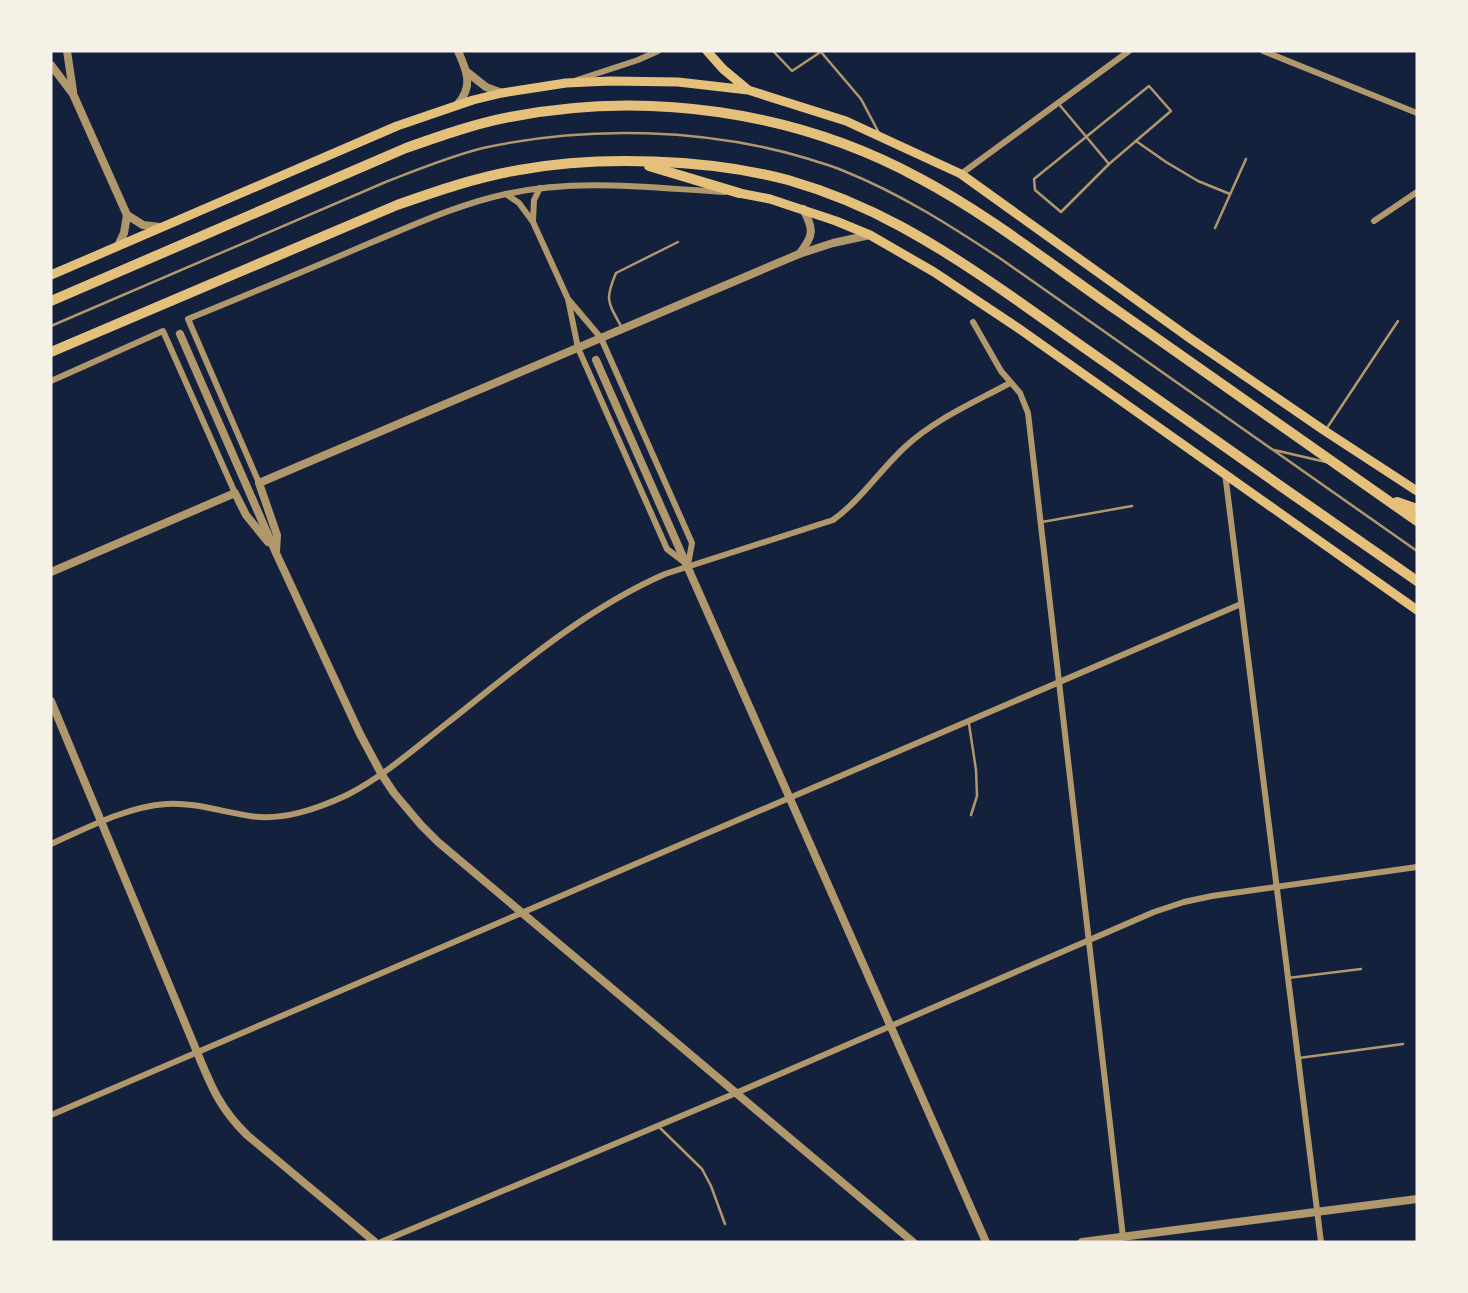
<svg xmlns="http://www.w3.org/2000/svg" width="1468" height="1293" font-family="'Nunito Sans',sans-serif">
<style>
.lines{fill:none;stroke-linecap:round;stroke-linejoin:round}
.service{stroke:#b1986c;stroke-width:2.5}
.minor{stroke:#b1986c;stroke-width:6}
.tertiary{stroke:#b1986c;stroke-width:8}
.secondary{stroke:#e5c07b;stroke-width:9}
.trunk{stroke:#e5c07b;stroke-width:10}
</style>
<rect width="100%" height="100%" fill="#14213d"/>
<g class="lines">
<g class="service">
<path d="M 773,51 L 792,71 L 822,51"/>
<path d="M 821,52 L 861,99 L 879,133"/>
<path d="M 1149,86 L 1171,111 L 1109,164 L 1061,212 L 1035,190 L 1034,179 Z"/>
<path d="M 1058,103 L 1109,164"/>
<path d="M 1136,141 L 1166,162 L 1198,181 L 1230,194"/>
<path d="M 1215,228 L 1246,159"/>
<path d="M 51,326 L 388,181 C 419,169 451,156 483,148 C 587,125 707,128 809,159 C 821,163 833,166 844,171 C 901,194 951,226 1001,259 L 1417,551"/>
<path d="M 621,326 C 607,301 605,299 616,273 L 678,242"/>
<path d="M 1327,428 L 1398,321"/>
<path d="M 1274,450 L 1326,462"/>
<path d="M 1042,522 L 1132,506"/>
<path d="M 969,724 L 976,770 L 977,796 L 971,815"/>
<path d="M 1288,978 L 1361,969"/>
<path d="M 1299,1058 L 1403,1044"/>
<path d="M 658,1126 L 702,1169 L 711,1186 L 725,1224"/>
</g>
<g class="minor">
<path d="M 1263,51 L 1417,113"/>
<path d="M 577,80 L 638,60 L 658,51"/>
<path d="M 961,174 L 1129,51"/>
<path d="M 506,194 L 519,203 L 533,222 L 568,299 L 578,348 L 667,549 L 688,565 L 692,543 L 601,338 L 568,299"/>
<path d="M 533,220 L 534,200 L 540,188"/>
<path d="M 1374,221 L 1417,192"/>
<path d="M 973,322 L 1001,371 L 1020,393 L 1028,413 L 1123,1237"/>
<path d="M 51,381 L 163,331 L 235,493"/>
<path d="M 1225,473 L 1321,1242"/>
<path d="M 259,483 L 188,319 C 249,294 310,269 370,243 C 414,225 459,204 506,194 C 578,178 652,188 724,192"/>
<path d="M 51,844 C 87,828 126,807 166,804 C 194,802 222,812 250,816 C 283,821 317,809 347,795 C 384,776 414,749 446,724 C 516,669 583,610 665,574 L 833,520 C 861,500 880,470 905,447 C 935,419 975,402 1010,383"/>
<path d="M 51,1115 L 1241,604"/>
<path d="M 381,1242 L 736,1093 L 1154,912 L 1184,902 L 1212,896 L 1417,867"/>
</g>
<g class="tertiary">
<path d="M 67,51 L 73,91"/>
<path d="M 51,65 L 73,94 L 127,215 L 124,233 L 118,246"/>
<path d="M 467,72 L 486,87 L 502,93"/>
<path d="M 457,105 C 474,86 467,71 458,51"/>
<path d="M 127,215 L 143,225 L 160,227"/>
<path d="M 799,254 C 814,236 814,229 803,209"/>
<path d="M 180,334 L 276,553 L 360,734 L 382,775 L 394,793 L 421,825 L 438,842 L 913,1242"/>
<path d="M 596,360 L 986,1242"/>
<path d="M 276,552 L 277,535 L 259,483 L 799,254 L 833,243 L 870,235"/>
<path d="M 51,572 L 235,493 L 246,515 L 268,542"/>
<path d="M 51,701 L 197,1052 C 211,1086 220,1109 247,1135 L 375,1242"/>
<path d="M 1082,1242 L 1417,1199"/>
</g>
<g class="secondary">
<path d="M 707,51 L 723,69 L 747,89"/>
<path d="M 739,193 L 770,199 L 836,221 L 870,235 L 934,272 L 1018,328 L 1417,610"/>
<path d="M 51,275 L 397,126 L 473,100 L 502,93 L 566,83 L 610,81 L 678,82 L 748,90 L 846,121 L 961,174 L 1191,339 L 1325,431 L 1417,491"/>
</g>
<g class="trunk">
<path d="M 649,166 L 739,193"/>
<path d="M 51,301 L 406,148 C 440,136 474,124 510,117 C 647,90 796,111 919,178 C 989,215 1053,266 1118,311 C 1218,381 1317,451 1417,521"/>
<path d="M 51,352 L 397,205 C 437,191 477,177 519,170 C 599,155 709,159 788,180 C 826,191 865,207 900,226 C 972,265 1038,316 1106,363 C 1209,436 1313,509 1417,581"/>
<path d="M 1397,502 L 1417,509"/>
</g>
</g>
<rect width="1468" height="1293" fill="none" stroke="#f6f1e7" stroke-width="105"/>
</svg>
